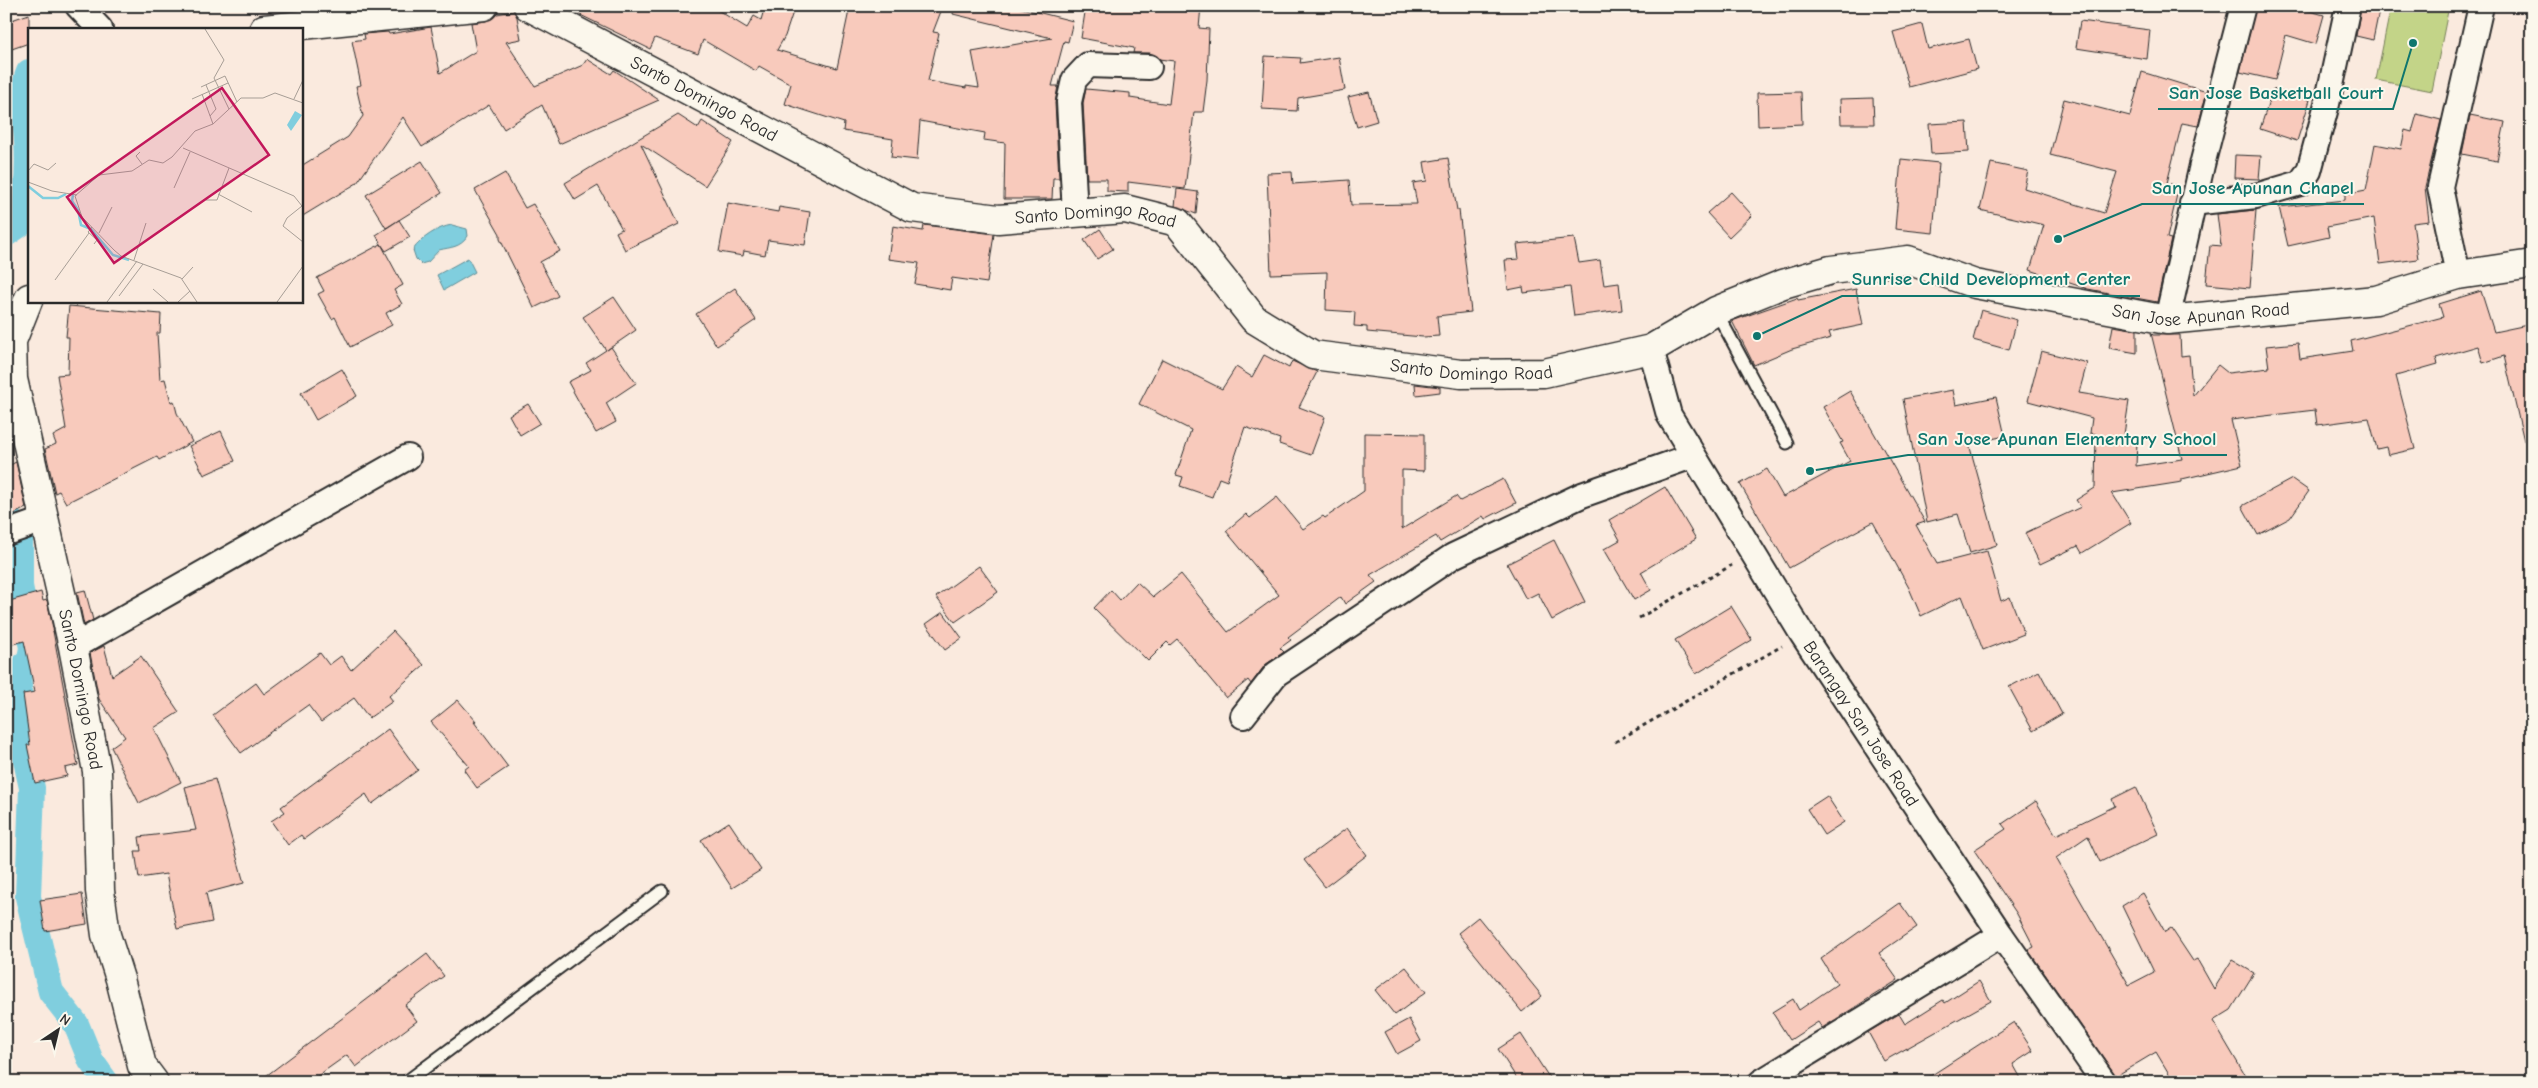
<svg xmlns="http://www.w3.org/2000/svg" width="2538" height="1088" font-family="'Comic Neue',sans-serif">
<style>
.green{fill:#c3d488;stroke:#77805a}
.water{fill:#80cede;stroke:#5e8d96}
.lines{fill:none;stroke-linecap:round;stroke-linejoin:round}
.canal{stroke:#80cede;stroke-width:26}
.building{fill:#f8cabc;stroke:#2b2b2b}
.lane-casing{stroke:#2b2b2b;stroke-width:15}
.street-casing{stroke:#2b2b2b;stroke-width:28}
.secondary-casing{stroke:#2b2b2b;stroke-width:31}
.path{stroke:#2b2b2b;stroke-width:3;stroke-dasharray:4 4;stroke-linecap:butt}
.lane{stroke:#fbf7ec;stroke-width:11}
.street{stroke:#fbf7ec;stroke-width:24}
.secondary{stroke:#fbf7ec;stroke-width:28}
.labels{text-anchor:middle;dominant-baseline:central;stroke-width:4;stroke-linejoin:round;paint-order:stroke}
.street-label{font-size:18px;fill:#2b2b2b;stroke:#fbf7ec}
.inset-river{fill:none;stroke:#80cede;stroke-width:2.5}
.inset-road{fill:none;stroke:#a79e96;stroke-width:1}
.view{fill:#c2185b;fill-opacity:0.15;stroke:#c2185b;stroke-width:2.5}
.inset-edge{fill:none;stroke:#2b2b2b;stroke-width:2.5}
.leader{fill:none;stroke:#0f766e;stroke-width:2}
.callout-dot{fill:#0f766e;stroke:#fbf7ec;stroke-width:2}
.callout-label{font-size:19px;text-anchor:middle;font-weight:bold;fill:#0f766e;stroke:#fbf7ec;stroke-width:4;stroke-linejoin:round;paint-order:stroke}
</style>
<rect width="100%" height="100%" fill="#faeade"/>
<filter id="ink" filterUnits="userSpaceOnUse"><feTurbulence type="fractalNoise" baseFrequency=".02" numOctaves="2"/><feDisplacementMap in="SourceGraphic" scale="10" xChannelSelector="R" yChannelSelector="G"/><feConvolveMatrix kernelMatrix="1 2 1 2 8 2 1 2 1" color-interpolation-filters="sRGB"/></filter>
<g filter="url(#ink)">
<path class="green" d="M 2391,6 L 2449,6 L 2432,91 L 2376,80 Z"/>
<g class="water">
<path d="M 452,225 L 467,229 L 468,236 C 460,248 451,247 439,250 L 428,262 L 421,264 L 416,259 L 413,250 C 421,238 438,227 452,225 Z"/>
<path d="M 468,258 L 475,272 L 444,290 L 437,275 Z"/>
</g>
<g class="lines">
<g class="canal">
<path d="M 6,234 L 22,223 C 27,195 29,170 27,141 C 26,119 19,94 29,72"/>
<path d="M 6,512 L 20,540 L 20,586 L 32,648 L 30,658 L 18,674 L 24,751 L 32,788 L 28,897 L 51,992 L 76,1024 L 91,1061 L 106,1082"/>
</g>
</g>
<g class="building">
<path d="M 562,6 L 711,6 L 747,28 L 754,16 L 761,20 L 765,6 L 795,6 L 785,36 L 777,50 L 837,68 L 850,6 L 943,6 L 933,32 L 939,33 L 928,81 L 966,88 L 966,86 L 979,88 L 972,52 L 1052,38 L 953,14 L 954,6 L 1013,6 L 1073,21 L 1068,42 L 1064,41 L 1052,86 L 1058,86 L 1055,103 L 1059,178 L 1053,178 L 1052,199 L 1004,199 L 1005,143 L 984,140 L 985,133 L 920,121 L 917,160 L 891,157 L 893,139 L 843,131 L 844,123 L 785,104 L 791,84 L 759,66 L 756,71 L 703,40 L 698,54 L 655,38 L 650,49 Z"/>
<path d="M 1086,6 L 1201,6 L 1199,28 L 1209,29 L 1207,80 L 1203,112 L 1194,112 L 1185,189 L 1128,182 L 1128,192 L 1107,191 L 1107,179 L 1087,179 L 1083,103 L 1086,89 L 1130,93 L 1130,98 L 1169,104 L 1174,61 L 1159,59 L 1150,53 L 1133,53 L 1134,48 L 1081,38 Z"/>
<path d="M 2256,6 L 2292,6 L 2324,15 L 2316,44 L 2286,35 L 2275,80 L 2240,72 Z"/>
<path d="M 2361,6 L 2380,6 L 2373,40 L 2356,36 Z"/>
<path d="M 514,11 L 517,17 L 521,39 L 506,42 L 535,86 L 583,65 L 587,59 L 611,74 L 614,70 L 659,100 L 559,144 L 542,105 L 504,129 L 489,105 L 422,147 L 403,117 L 357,183 L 301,217 L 301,166 L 348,137 L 363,116 L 356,86 L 361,85 L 352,41 L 365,39 L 364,34 L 388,32 L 389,34 L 431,27 L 440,73 L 476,51 L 471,23 L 486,21 L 497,14 Z"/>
<path d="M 29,14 L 29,43 L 6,51 L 6,22 Z"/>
<path d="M 2080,21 L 2150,30 L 2147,59 L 2076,48 Z"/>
<path d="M 1922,24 L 1928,49 L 1969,39 L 1977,69 L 1909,87 L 1893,32 Z"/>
<path d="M 1265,56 L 1301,58 L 1300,63 L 1339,57 L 1345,90 L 1298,98 L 1297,111 L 1262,109 Z"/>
<path d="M 2142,72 L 2207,92 L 2198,126 L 2182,123 L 2167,183 L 2179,186 L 2167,238 L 2171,239 L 2157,302 L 2088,289 L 2030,270 L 2044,225 L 1980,210 L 1991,163 L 2028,171 L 2024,188 L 2104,213 L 2117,172 L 2050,155 L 2064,99 L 2130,116 Z"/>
<path d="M 2273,89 L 2310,100 L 2297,141 L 2260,129 Z"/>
<path d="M 1369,92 L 1377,121 L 1357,127 L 1348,97 Z"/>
<path d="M 1801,92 L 1802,124 L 1758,126 L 1757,93 Z"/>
<path d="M 1873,98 L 1874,124 L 1841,124 L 1840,99 Z"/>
<path d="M 2417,114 L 2441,120 L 2425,187 L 2429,221 L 2413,223 L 2418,259 L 2380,264 L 2374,218 L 2327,227 L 2329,237 L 2288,246 L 2279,207 L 2345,200 L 2345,194 L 2366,190 L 2375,144 L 2401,149 L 2405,130 L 2412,132 Z"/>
<path d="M 678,115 L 698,128 L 702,121 L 733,142 L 705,186 L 641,144 L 679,224 L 625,250 L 616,232 L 622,229 L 598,186 L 575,200 L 565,183 Z"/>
<path d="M 2470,115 L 2505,122 L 2497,161 L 2462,154 Z"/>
<path d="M 1967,122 L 1969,152 L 1931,154 L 1929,124 Z"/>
<path d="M 2235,155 L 2261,156 L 2259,179 L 2234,178 Z"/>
<path d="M 1448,158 L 1457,210 L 1459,210 L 1471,312 L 1437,316 L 1439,336 L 1423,337 L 1367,332 L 1367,327 L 1354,326 L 1355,312 L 1326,310 L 1327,272 L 1271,274 L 1267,173 L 1292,172 L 1293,184 L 1349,180 L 1351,205 L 1417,204 L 1413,183 L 1427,181 L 1424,162 Z"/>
<path d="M 1901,159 L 1939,163 L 1933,233 L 1895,229 Z"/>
<path d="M 422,161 L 442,193 L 386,228 L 366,195 Z"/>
<path d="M 505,173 L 525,208 L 533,204 L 560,251 L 540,262 L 558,296 L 534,308 L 500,239 L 500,234 L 475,190 Z"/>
<path d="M 1177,189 L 1198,192 L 1196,214 L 1175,206 Z"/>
<path d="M 1731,192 L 1752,215 L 1729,237 L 1707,213 Z"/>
<path d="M 728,203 L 778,212 L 779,207 L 810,212 L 805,245 L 768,240 L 765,255 L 744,251 L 743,256 L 719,252 Z"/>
<path d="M 2256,210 L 2250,288 L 2206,284 L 2210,245 L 2221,246 L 2217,214 Z"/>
<path d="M 399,220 L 410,237 L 386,251 L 381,244 L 403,285 L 394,290 L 402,304 L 386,313 L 392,325 L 350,347 L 335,317 L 332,319 L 318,294 L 324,291 L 317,278 L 381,244 L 376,235 Z"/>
<path d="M 924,225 L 994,234 L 987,283 L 952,278 L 950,290 L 915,284 L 919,263 L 888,259 L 893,226 L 923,231 Z"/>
<path d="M 1100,229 L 1113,249 L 1097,259 L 1084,240 Z"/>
<path d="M 1574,238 L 1579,263 L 1600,260 L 1604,285 L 1619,283 L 1622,310 L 1574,316 L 1570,287 L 1524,293 L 1523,287 L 1508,290 L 1505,260 L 1519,259 L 1517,244 Z"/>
<path d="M 735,288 L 756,320 L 717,346 L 696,314 Z"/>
<path d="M 1856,289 L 1863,325 L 1829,332 L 1831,338 L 1792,349 L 1754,365 L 1732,321 L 1797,298 L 1798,300 Z"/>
<path d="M 2481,291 L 2494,332 L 2532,324 L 2532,348 L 2525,350 L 2532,383 L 2532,440 L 2524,441 L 2504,356 L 2483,363 L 2478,346 L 2436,358 L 2438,364 L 2396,376 L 2415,449 L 2388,455 L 2386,447 L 2377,449 L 2369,418 L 2317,425 L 2315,410 L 2231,420 L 2242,465 L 2182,479 L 2182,482 L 2112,493 L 2131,523 L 2082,553 L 2078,546 L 2040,564 L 2025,533 L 2081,507 L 2076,500 L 2095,488 L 2096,434 L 2090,433 L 2092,418 L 2028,401 L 2041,351 L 2087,363 L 2079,393 L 2129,401 L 2123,441 L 2137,441 L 2136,466 L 2182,459 L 2151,333 L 2153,335 L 2180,335 L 2181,356 L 2189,355 L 2193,396 L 2218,365 L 2228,373 L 2269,368 L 2266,346 L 2298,343 L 2300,359 L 2353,351 L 2351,341 L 2443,317 L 2439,304 Z"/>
<path d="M 614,297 L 636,330 L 607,350 L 611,347 L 636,383 L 606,403 L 616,422 L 596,433 L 568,382 L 591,370 L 586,363 L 606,350 L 583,317 Z"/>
<path d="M 69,306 L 161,314 L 160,333 L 157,333 L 160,380 L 165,379 L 171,402 L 174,401 L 177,413 L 192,442 L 159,460 L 157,457 L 66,503 L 59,491 L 55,493 L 45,449 L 56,444 L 53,436 L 66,429 L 57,375 L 68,374 L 69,337 L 66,337 Z"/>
<path d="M 1981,310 L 2017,320 L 2009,350 L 1973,340 Z"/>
<path d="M 2113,326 L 2137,330 L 2137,353 L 2109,348 Z"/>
<path d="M 1264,355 L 1289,368 L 1292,361 L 1317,372 L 1299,407 L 1325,417 L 1311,455 L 1279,444 L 1280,439 L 1245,427 L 1227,481 L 1219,478 L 1212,497 L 1180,486 L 1183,477 L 1176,475 L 1191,430 L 1139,404 L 1162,359 L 1222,389 L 1236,367 L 1252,377 Z"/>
<path d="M 342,369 L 357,396 L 316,420 L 301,393 Z"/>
<path d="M 1415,384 L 1440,387 L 1440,392 L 1416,395 Z"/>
<path d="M 1953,390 L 1956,405 L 1996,397 L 2005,436 L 1969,444 L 1997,545 L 1970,553 L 1958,514 L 1927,522 L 1903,399 Z"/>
<path d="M 1850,391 L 1925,522 L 1916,525 L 1937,564 L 1987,551 L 2001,601 L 2010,597 L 2024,634 L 1983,650 L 1962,596 L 1921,616 L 1909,588 L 1873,522 L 1789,568 L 1740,484 L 1767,469 L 1783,497 L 1850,461 L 1840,443 L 1843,442 L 1823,407 Z"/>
<path d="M 528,404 L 540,423 L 520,435 L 509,415 Z"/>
<path d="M 221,431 L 235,461 L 204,475 L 189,446 Z"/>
<path d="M 1364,433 L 1424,434 L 1424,471 L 1402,470 L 1402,529 L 1456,496 L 1460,501 L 1503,479 L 1516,503 L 1485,519 L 1483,516 L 1440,542 L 1436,536 L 1370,575 L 1376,582 L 1345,604 L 1341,597 L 1288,637 L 1291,640 L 1280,648 L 1284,652 L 1265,665 L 1251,684 L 1248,680 L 1226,698 L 1177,639 L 1170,645 L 1167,642 L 1148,661 L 1094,608 L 1111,590 L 1120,600 L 1137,582 L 1153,597 L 1181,574 L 1228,632 L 1279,595 L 1226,531 L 1246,514 L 1250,518 L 1277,497 L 1303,529 L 1323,516 L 1325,518 L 1364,491 Z"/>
<path d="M 16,462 L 26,508 L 6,518 L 6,467 Z"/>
<path d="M 2292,479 L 2309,491 L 2290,518 L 2258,535 L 2242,506 Z"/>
<path d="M 1665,487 L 1696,539 L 1641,572 L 1651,590 L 1634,600 L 1604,549 L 1620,540 L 1609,520 Z"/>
<path d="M 1554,540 L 1585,602 L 1552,620 L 1538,593 L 1526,599 L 1507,564 Z"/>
<path d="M 979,566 L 998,592 L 955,622 L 936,597 Z"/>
<path d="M 85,590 L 93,620 L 84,625 L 77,592 Z"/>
<path d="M 41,592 L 43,601 L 47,600 L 54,633 L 53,631 L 78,765 L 65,768 L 67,776 L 35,783 L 27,745 L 30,745 L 23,694 L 35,692 L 24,641 L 6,646 L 6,602 Z"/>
<path d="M 1731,606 L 1752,640 L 1696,674 L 1675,640 Z"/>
<path d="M 943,612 L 962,638 L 945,650 L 926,624 Z"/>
<path d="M 393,631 L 424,665 L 389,696 L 393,701 L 369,718 L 354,698 L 321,722 L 308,705 L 241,753 L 213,715 L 256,683 L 264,694 L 320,653 L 329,665 L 341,656 L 351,670 Z"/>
<path d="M 104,646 L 112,676 L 141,656 L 179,712 L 154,728 L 181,782 L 139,803 L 111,747 L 125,737 L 99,699 L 90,653 Z"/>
<path d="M 2039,671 L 2062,714 L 2033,731 L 2009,687 Z"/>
<path d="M 458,700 L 476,721 L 474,722 L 508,767 L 477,788 L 464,770 L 469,766 L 431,722 Z"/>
<path d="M 388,729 L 418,770 L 372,804 L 366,794 L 304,839 L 301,835 L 288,845 L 271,821 L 285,812 L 281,807 Z"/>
<path d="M 215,779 L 244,883 L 206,893 L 212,922 L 177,929 L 166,874 L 139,878 L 135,851 L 141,851 L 139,837 L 196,830 L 185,787 Z"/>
<path d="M 2136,787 L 2158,834 L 2100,862 L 2088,836 L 2056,858 L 2129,985 L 2154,972 L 2122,906 L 2143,893 L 2165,932 L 2171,928 L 2193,961 L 2197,959 L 2214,989 L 2232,960 L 2254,973 L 2231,1010 L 2213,1021 L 2249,1082 L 2174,1082 L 2156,1052 L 2116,1076 L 2028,950 L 2034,947 L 2017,914 L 1974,850 L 2006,829 L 2002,824 L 2036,801 L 2056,835 L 2115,806 L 2112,799 Z"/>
<path d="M 1827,796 L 1844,822 L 1824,835 L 1807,809 Z"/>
<path d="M 729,822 L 761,870 L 732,888 L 701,840 Z"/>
<path d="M 1347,828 L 1367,855 L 1325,887 L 1304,860 Z"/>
<path d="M 82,894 L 87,924 L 45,931 L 40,900 Z"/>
<path d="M 1900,903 L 1917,927 L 1879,953 L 1898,980 L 1822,1028 L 1818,1022 L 1790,1040 L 1772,1012 L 1793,999 L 1799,1010 L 1837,984 L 1821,959 Z"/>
<path d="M 1478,917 L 1542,996 L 1522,1012 L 1458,933 Z"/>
<path d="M 427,954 L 444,976 L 405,1005 L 417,1021 L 356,1067 L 347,1055 L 309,1082 L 258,1082 Z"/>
<path d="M 1406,967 L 1426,992 L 1395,1015 L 1375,990 Z"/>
<path d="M 1979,981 L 1991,1001 L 1884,1061 L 1868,1032 L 1899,1014 L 1905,1024 L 1943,1000 L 1945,1003 Z"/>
<path d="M 1409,1019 L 1421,1041 L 1397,1054 L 1385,1032 Z"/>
<path d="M 2014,1022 L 2033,1051 L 2013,1064 L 2023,1082 L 1921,1082 Z"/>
<path d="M 1521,1034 L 1552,1082 L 1519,1082 L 1498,1049 Z"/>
</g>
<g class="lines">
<defs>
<g id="lane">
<path d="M 1716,311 L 1787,443"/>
<path d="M 406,1082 L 662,891"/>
</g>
<g id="street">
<path d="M 78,6 L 100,29"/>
<path d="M 2192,203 L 2256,196 L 2300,183 L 2309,171 L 2327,104 L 2348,6"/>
<path d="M 1075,214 L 1069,102 L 1074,80 L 1088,65 L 1149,67"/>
<path d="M 2458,275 L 2440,187 L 2481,6"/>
<path d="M 2167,320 L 2202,165 L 2243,6"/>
<path id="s1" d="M 1651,349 L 1669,415 L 1802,634 L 2001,935 L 2104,1082"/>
<path d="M 6,533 L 43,520"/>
<path d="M 73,647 L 408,457"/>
<path d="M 1243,716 L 1276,674 L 1453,556 L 1582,495 L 1692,456"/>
<path d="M 1761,1082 L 2001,935"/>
</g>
<g id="secondary">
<path id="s2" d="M 528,6 L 912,208 L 998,219 L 1125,209 L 1177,222 L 1254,319 L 1313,355 L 1461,374 L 1544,373 L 1651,349 L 1716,311 L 1783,284 L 1831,270 L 1908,260 L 1975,284 L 2167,320 L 2376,300 L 2458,275 L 2532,264"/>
<path d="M 264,29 L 484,6"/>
<path id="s3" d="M 29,298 L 12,341 L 13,379 L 73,647 L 97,771 L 100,891 L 106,935 L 120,979 L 142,1066 L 154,1082"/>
</g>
</defs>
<use href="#lane" class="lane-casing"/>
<use href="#street" class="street-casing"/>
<use href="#secondary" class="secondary-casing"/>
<g class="path">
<path d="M 1639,618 L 1732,565"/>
<path d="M 1615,742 L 1782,646"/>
</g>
<use href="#lane" class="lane"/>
<use href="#street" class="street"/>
<use href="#secondary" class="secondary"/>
</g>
</g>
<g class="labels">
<g class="street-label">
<text stroke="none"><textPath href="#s2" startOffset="199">Santo Domingo Road</textPath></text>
<text stroke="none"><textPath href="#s2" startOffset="619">Santo Domingo Road</textPath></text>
<text stroke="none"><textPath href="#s2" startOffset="1812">San Jose Apunan Road</textPath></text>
<text stroke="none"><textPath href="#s2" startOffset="1054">Santo Domingo Road</textPath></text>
<text stroke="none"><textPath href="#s3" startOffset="402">Santo Domingo Road</textPath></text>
<text stroke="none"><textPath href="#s1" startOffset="432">Barangay San Jose Road</textPath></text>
</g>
</g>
<g transform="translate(28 28)">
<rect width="275" height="275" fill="#faeade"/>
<path d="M 267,83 L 274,87 L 263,103 L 259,97 Z" fill="#80cede"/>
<path class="inset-river" d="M 0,158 L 15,170 L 30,170 L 38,166M 45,167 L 44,173 L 50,182 L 53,197 L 63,201 L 85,227 L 101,232"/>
<path class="inset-road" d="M 177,1 L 196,32 L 186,50 L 201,81M 178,57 L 188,81 L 182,88M 173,59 L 197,48 L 209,74M 174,66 L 185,96M 164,71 L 200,55M 266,71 L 275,52M 155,120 L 266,168 L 274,178 L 259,190 L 255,198 L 275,214M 112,124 L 108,128 L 114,136M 0,143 L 6,136 L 20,142 L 28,135M 0,154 L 24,163 L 49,167M 146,160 L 162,124M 190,166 L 224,184M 178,172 L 189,172 L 201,140M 64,199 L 60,204 L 69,212 L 66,216M 71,205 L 84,179M 106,232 L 118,195M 154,251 L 165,239M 27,252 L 61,205M 125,261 L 140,274M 91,268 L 115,236M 79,274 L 109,233M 150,274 L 162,263M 169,274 L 153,250 L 93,228 L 86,222 L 54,189 L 47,168 L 71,147 L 104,143 L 121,132 L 135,135 L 144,129 L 167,103 L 185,96 L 213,70 L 235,70 L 247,65 L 275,75M 249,274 L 275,238"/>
<path class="view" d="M 194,60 L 241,127 L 86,235 L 39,169 Z"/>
<rect width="275" height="275" class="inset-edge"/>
</g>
<path class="leader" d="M2413 43L2393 109H2158M2058 239L2142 204H2364M1757 336L1842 296H2140M1810 471L1908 455H2227"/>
<g class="callout-dot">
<circle cx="2413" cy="43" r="5"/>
<circle cx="2058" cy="239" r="5"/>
<circle cx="1757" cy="336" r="5"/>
<circle cx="1810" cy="471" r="5"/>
</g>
<g class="callout-label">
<text x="2276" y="99">San Jose Basketball Court</text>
<text x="2253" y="194">San Jose Apunan Chapel</text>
<text x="1991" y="285">Sunrise Child Development Center</text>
<text x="2067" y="445">San Jose Apunan Elementary School</text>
</g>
<rect width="2538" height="1088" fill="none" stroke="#fbf7ec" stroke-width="25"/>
<rect x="12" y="12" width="2513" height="1063" fill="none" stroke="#2b2b2b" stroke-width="2" filter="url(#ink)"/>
<g transform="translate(58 1030) rotate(35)" stroke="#fbf7ec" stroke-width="4" paint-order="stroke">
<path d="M0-4L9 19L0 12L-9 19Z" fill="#2b2b2b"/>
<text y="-8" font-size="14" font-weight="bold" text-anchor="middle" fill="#2b2b2b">N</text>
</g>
</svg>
